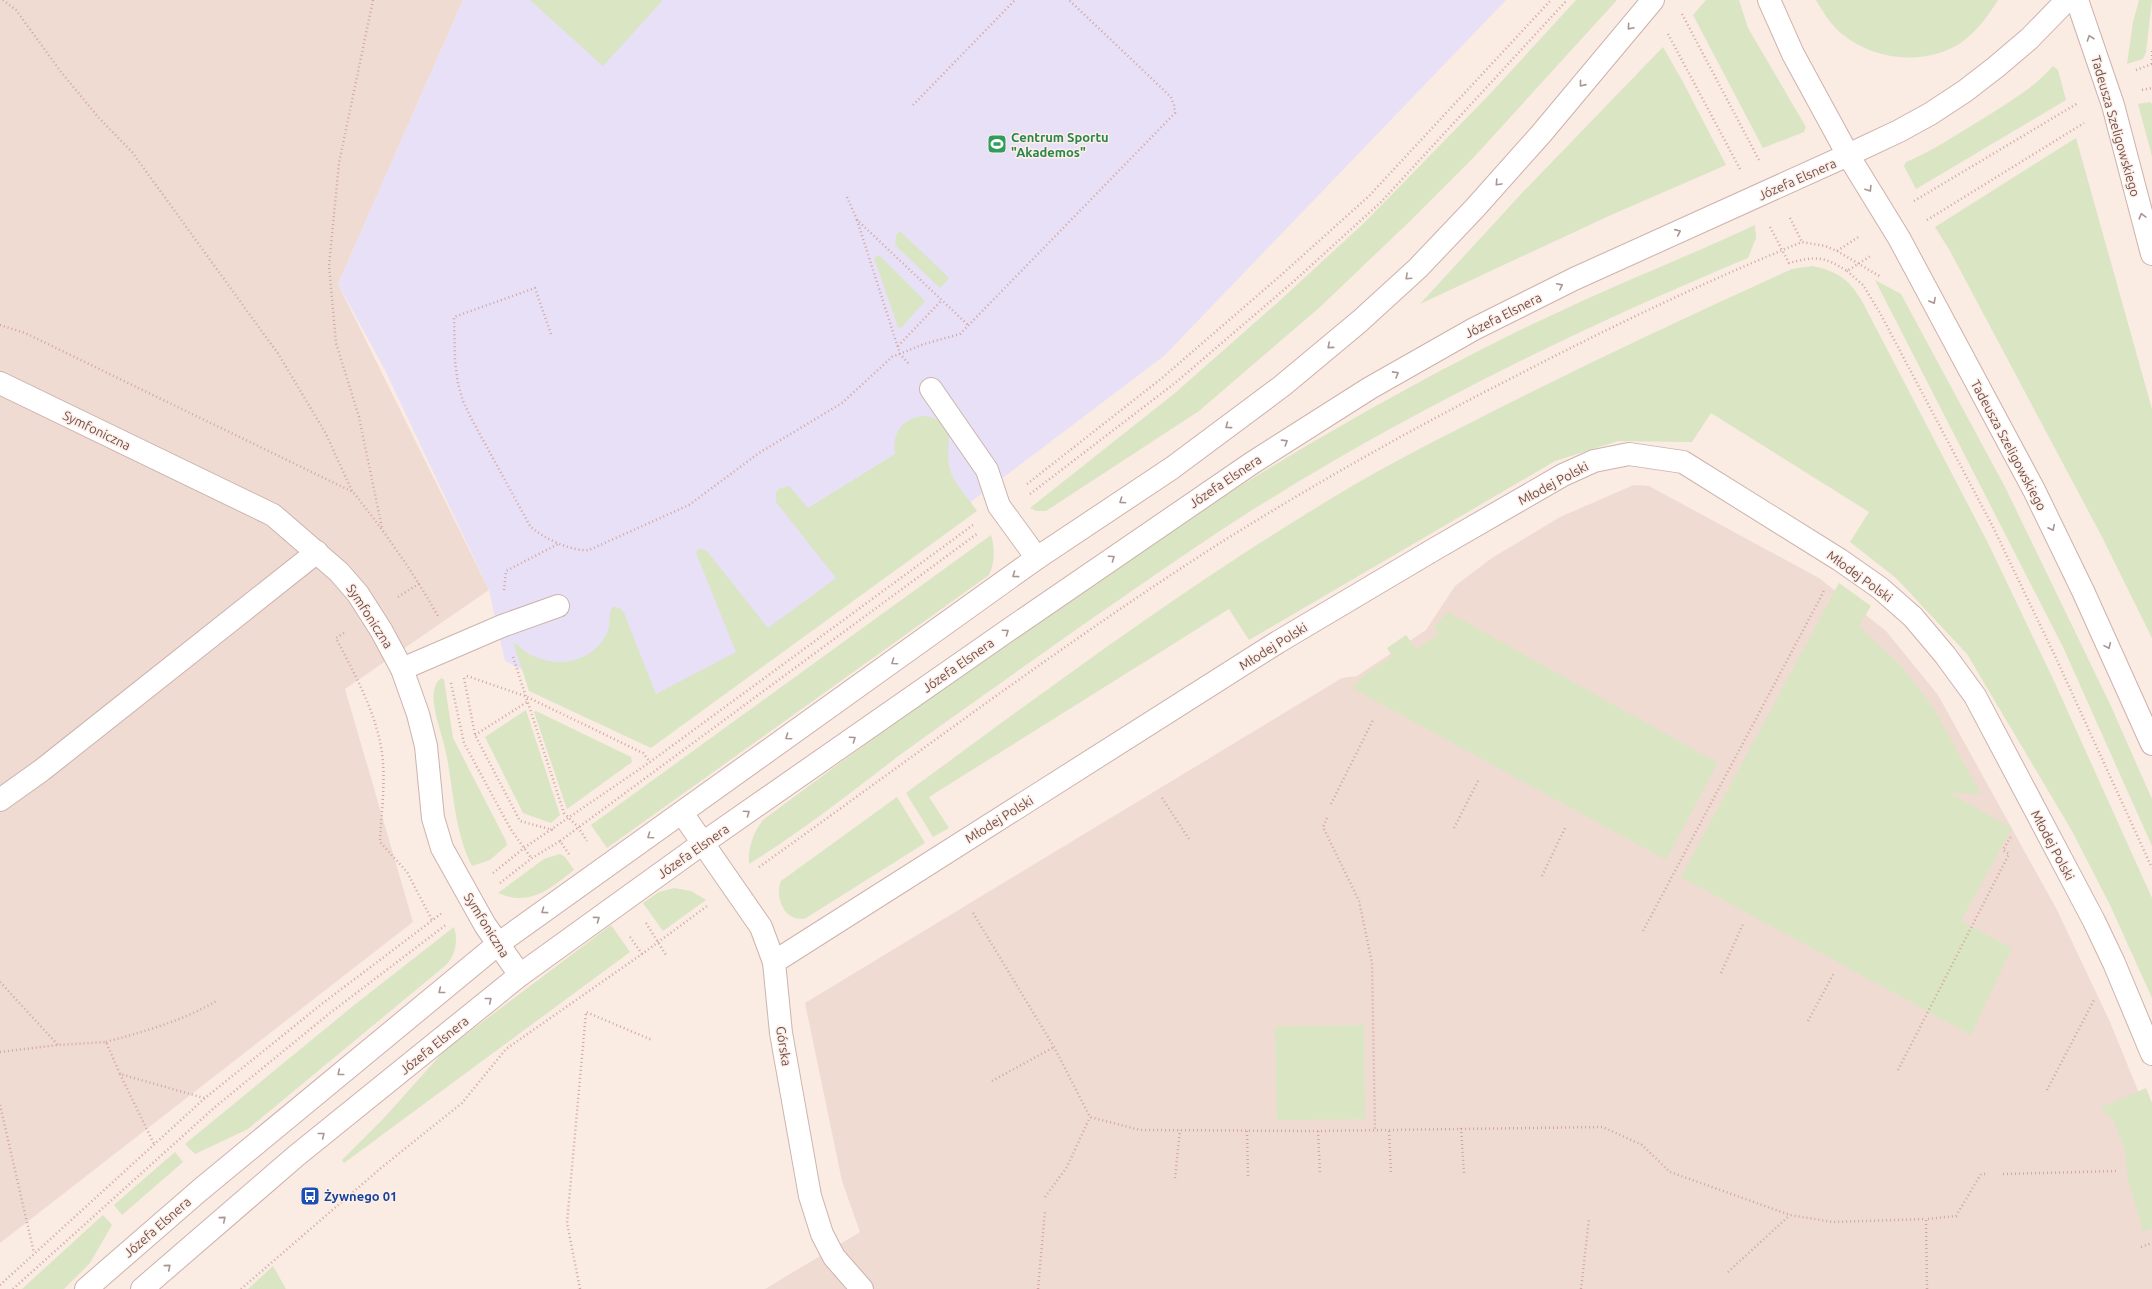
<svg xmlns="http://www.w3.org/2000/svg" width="2152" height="1289" font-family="Ubuntu,sans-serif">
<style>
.residential{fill:#f0dbd2}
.education{fill:#e8e0f6}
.green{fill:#dae5c3}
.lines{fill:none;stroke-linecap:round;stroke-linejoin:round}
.lane-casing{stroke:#ccb3ad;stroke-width:24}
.street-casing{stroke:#ccb3ad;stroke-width:24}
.secondary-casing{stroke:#ceb1ab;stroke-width:24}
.path{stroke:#d1a6a1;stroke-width:2.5;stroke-dasharray:1 3;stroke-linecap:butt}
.lane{stroke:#fff;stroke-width:22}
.street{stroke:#fff;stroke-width:22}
.secondary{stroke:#fff;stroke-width:22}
.oneway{stroke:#a99593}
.labels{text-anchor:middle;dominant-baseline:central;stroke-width:3;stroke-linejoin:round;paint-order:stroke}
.street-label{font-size:13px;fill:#6f4f4b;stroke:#fdefe8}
.leisure-label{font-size:13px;font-weight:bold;fill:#27864d;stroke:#fdefe8;text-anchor:start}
.transit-label{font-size:13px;font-weight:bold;fill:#164399;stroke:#fdefe8;text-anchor:start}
</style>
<rect width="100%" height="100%" fill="#faebe3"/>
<g class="residential">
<path d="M 0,0 L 463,0 L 338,284 L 489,590 L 345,689 L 413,922 L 0,1243 Z"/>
<path d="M 1634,485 L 1649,486 L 1819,578 L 1886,631 L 1938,695 L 2057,910 L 2110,1022 L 2152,1125 L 2152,1289 L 765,1289 L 860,1232 L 842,1181 L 805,1003 L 1342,678 L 1357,676 L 1426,630 L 1455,586 L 1492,558 L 1560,517 Z"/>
</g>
<path class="education" d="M 463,0 L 1506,0 L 1164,356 L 657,739 L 505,661 L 489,590 L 385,370 L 338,284 Z"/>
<g class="green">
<path d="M 530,0 L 663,0 L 603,66 Z"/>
<path d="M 1576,0 L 1617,0 L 1474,157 L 1407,224 L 1319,308 L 1199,411 L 1046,511 L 1036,511 L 1030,508 L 1175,393 L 1276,304 L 1364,223 L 1490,94 Z"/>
<path d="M 1706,0 L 1739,0 L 1748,28 L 1806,127 L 1804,132 L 1763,148 L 1693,15 Z"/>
<path d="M 1816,0 L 1998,0 C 1988,16 1977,31 1962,42 C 1927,66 1874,61 1842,34 C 1831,25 1823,12 1816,0 Z"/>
<path d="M 2139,0 L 2152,0 L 2146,52 L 2143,59 L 2127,64 L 2133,22 Z"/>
<path d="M 1663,47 L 1683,82 L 1726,165 L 1611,215 L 1420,304 L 1522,193 Z"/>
<path d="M 2053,66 L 2058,70 L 2066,100 L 1916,189 L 1904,166 L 1906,162 C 1933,151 1959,133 1984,118 C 2007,103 2034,88 2053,66 Z"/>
<path d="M 2150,102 L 2152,104 L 2152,156 L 2138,104 Z"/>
<path d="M 2076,138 L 2152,409 L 2152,638 L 2101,535 L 1950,251 L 1935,227 Z"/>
<path d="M 1755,225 L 1756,238 L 1748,258 C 1582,327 1418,407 1265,502 C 1204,540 1144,583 1084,624 C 1022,668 959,712 897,757 C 849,794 801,832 749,864 C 748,847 753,833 763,820 C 952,680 1142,539 1346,423 C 1425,378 1506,335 1589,298 C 1644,273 1700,251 1755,225 Z"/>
<path d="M 900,231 L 949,278 L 940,288 L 895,245 L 896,235 Z"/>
<path d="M 879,255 L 925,301 L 901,328 L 898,327 L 874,258 Z"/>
<path d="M 1812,266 C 1838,271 1850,280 1863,303 L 1988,543 L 2054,681 L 2152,898 L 2152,998 L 2110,905 L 2072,831 L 1967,654 L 1896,578 L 1850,542 L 1869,512 L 1711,413 L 1692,442 L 1618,441 L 1555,461 L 1249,640 L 1229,609 L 929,797 L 949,828 L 933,837 L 906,793 C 1041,694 1176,593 1319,506 C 1370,474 1424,446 1478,419 C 1581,366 1686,317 1792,269 Z"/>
<path d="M 1875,280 L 1901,294 L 2005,487 L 2110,704 L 2152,799 L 2152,846 L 2063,647 Z"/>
<path d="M 923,416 C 965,421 940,450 952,475 C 958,488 969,499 977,511 L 651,748 L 529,691 L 513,642 C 520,646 524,652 531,655 C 557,668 591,663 606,635 C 612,626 607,614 613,606 L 621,609 L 624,613 L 656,694 L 736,652 L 696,553 L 698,549 L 706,550 L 768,628 L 836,578 L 776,502 L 776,493 L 778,489 L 789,486 L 808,508 L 895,454 C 892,434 902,418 923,416 Z"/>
<path d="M 991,535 C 995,548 995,563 989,575 L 607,848 L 591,825 Z"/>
<path d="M 1839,583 L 1871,606 L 1859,626 L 1902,667 L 1933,707 L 1981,794 L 1949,793 L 2012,828 L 1961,921 L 2012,948 L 1971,1035 L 1681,877 Z"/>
<path d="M 1448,612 L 1718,763 L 1666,860 L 1352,688 L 1363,676 L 1392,656 L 1387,648 L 1406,635 L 1416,649 L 1439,634 L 1434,627 Z"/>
<path d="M 442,678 L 444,680 L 453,738 L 506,841 L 507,845 L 490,860 L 472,866 C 454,830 454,792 446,753 C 443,736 431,708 434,691 C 435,686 437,680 442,678 Z"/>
<path d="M 526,710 L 560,815 L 551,823 L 523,813 L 485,737 Z"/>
<path d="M 536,711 L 631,757 L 632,762 L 567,809 L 534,712 Z"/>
<path d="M 897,797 L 925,843 L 806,918 C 785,924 774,897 781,881 Z"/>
<path d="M 560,854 L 565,857 L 574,870 C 549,889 531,907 498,893 L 544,859 Z"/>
<path d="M 674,888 L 691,891 L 706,900 L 663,931 L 643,903 L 659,892 Z"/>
<path d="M 611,925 L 630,952 L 344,1163 L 342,1160 L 384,1118 L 444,1051 Z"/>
<path d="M 454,927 C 458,941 456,954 446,965 L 248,1129 L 195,1154 L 185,1144 L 353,1006 Z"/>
<path d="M 1364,1025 L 1365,1119 L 1277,1120 L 1275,1026 Z"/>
<path d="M 2146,1088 L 2152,1103 L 2152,1228 L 2143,1232 L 2128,1179 L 2125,1151 L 2114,1121 L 2100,1108 Z"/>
<path d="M 175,1152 L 183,1162 L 122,1215 L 114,1205 Z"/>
<path d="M 103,1215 L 112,1225 L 90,1263 L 64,1289 L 22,1289 Z"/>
<path d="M 273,1266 L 286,1289 L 248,1289 Z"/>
</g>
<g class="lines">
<defs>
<g id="lane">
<path d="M 931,389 L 987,470 L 999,506 L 1037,558"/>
<path d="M 402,669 L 502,626 L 558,606"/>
<path d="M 0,800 L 42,770 L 317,552"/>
</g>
<g id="street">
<path d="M 0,383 L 273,515 L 339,572 L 358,594 L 381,630 L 402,669 L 418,714 L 426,746 L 433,818 L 442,848 L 485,925 L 520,975"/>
<path d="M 682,813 L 761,927 L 774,962 L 781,1033 L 810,1196 L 822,1234 L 834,1257 L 862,1289"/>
<path d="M 774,962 L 1278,642 L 1433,550 L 1563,475 L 1594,461 L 1629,454 L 1683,462 L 1840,560 L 1880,588 L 1913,617 L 1945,655 L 1975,696 L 2094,921 L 2114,963 L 2152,1054"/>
</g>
<g id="secondary">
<path d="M 1769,0 L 1793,54 L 1848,155 L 1899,238 L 2034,490 L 2083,591 L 2152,744"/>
<path d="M 2077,0 L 2113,105 L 2152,254"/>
<path d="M 86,1289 L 200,1190 L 498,944 L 1037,558 L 1172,468 L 1282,386 L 1360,321 L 1418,268 L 1475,208 L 1541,134 L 1653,0"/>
<path d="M 142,1289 L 296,1156 L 520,975 L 703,843 L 1007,631 L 1252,463 L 1370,388 L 1474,329 L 1574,279 L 1848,155 L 1899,131 L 1930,114 L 1965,91 L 1996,67 L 2029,39 L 2067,0"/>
</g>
</defs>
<use href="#lane" class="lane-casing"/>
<use href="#street" class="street-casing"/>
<use href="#secondary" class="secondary-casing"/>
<g class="path">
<path d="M 3,0 L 16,10 L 61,72 L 99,118 L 132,152 L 279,355 L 326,434 L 352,491"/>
<path d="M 373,0 L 339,163 L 329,266 L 336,343 L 359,417 L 382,528"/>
<path d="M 1682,14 L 1759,160"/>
<path d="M 1668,34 L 1740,169"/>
<path d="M 2152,64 L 2152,49"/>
<path d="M 2136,70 L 2152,64"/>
<path d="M 2142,90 L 2152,88"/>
<path d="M 913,105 L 1015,0"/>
<path d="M 847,197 L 857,220 L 968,325"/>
<path d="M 1914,201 L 2078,103"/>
<path d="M 1790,218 L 1802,242"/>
<path d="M 857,220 L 900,354 L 910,365"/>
<path d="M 1927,220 L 2084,123"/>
<path d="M 1770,227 L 1789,263 C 1817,256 1823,256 1847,271 L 1872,255"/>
<path d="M 1837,251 L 1881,277"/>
<path d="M 1847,271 L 1863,285 L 1880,313 L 1993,527 L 2055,656 L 2152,868"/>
<path d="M 0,325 L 25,333 L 353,492 C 385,532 414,573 439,618"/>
<path d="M 551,334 L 535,288 L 454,317 L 455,361 L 458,384 L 463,401 L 471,418 L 530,526 C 542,538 573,552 589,550 L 689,505 L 759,453 L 842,403 L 892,357 L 924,344 L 960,334 L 1175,113 L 1174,105 L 1171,97 L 1069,0"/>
<path d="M 898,346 L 942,300"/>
<path d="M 1027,484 L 1162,378 L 1280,276 L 1369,196 L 1551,0"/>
<path d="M 1030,494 L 1175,383 L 1293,282 L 1381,202 L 1567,0"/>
<path d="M 504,590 L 506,571 L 560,543"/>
<path d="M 398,597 L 420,583"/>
<path d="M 344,633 L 336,638 C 356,677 380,719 383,763 C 385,789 381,816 380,842 L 407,872 L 432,920"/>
<path d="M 513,657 L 564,813 L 578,827 L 587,841"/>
<path d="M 467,676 L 525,696 L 643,753 L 650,762"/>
<path d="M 464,678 L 475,735 L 520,821 L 553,830"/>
<path d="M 451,683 L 464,743 L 510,828 L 531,858"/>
<path d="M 475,735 L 527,702"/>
<path d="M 1162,798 L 1189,839"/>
<path d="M 1331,804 L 1373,720"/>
<path d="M 1327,818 L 1323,827 L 1359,901 L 1372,963 L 1375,1131"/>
<path d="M 1454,828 L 1479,779"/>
<path d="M 569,854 L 560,841 L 978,533"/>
<path d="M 759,867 C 912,758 1062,644 1220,543 C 1316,483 1413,428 1514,377 C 1608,328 1704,282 1802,242 L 1825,246 L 1837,251 L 1860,236"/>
<path d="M 493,873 L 524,848 L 650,762 L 973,525"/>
<path d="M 1542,876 L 1565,828"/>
<path d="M 500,883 L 532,858 L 560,841"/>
<path d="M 973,913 L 1054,1047 L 1090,1117 L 1140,1130 L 1318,1131 L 1603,1127 L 1642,1145 L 1670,1172 L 1790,1215 L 1833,1222 L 1926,1219"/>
<path d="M 646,923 L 666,955"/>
<path d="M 1643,931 L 1825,589"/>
<path d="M 630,937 L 642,954"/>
<path d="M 1721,973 L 1743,924"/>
<path d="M 0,982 L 58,1045"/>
<path d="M 1808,1021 L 1834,973"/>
<path d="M 106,1042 C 145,1031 183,1021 218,1000"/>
<path d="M 0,1052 L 58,1045 L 106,1042 L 120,1074 L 204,1098"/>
<path d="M 1898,1070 L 2009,854 L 2003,850 L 2011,836"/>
<path d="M 120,1074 L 154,1144"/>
<path d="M 992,1081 L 1054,1047"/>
<path d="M 2047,1090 L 2094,1000"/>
<path d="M 0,1105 L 34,1253"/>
<path d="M 1461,1128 L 1464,1173"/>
<path d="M 1247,1131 L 1248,1177"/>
<path d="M 1318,1131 L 1320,1175"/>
<path d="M 1389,1131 L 1391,1174"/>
<path d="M 2003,1174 L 2116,1171"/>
<path d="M 1175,1178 L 1180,1130"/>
<path d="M 1045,1197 L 1067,1167 L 1090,1117"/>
<path d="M 2141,1247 L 2152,1243"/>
<path d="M 1728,1272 L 1790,1215"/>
<path d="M 0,1285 L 205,1098 L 323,1003 L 442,913"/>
<path d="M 13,1289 L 215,1107 L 330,1013 L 447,924"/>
<path d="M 241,1289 L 381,1168 L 462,1103 L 506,1049 L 642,954 L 707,906"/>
<path d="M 580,1289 L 567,1223 L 586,1012 L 652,1040"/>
<path d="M 1038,1289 L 1045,1211"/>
<path d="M 1581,1289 L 1589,1219"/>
<path d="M 1927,1289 L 1926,1219 L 1956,1216 L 1981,1174 L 1987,1174"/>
</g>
<use href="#lane" class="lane"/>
<use href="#street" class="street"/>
<use href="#secondary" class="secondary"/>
</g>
<defs><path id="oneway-chevron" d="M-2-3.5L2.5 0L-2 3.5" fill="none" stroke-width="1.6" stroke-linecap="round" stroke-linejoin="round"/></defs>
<g class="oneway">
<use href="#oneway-chevron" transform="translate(1630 27) rotate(131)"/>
<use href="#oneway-chevron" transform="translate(2090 38) rotate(-109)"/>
<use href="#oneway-chevron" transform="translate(1582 84) rotate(129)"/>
<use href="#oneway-chevron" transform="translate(1498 183) rotate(133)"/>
<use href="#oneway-chevron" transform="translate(1869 189) rotate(58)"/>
<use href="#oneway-chevron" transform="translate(2142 216) rotate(-105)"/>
<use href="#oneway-chevron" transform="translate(1678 232) rotate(-24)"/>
<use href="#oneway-chevron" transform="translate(1408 277) rotate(137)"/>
<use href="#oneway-chevron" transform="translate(1560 286) rotate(-27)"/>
<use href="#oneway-chevron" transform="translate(1933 301) rotate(61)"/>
<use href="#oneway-chevron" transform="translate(1330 346) rotate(140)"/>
<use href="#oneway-chevron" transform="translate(1396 374) rotate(-29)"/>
<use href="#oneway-chevron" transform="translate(1228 426) rotate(143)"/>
<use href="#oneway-chevron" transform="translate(1285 442) rotate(-32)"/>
<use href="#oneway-chevron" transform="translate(1122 501) rotate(146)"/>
<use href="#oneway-chevron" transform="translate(2052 528) rotate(64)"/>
<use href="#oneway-chevron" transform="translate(1112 558) rotate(-35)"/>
<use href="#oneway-chevron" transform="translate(1015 575) rotate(144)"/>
<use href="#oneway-chevron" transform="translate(1006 632) rotate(-35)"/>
<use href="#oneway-chevron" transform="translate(2108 646) rotate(66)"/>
<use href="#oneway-chevron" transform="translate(894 662) rotate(145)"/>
<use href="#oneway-chevron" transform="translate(788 737) rotate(145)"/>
<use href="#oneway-chevron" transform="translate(853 739) rotate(-35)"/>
<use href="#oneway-chevron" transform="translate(747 813) rotate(-35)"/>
<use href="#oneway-chevron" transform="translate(650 836) rotate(145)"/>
<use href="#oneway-chevron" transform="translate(544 911) rotate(144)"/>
<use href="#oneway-chevron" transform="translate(597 919) rotate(-36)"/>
<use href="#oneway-chevron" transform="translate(441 991) rotate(141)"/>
<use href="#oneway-chevron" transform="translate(489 1000) rotate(-39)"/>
<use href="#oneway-chevron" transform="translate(340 1073) rotate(141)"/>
<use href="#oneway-chevron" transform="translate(322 1135) rotate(-39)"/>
<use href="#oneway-chevron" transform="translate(223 1219) rotate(-41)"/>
<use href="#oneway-chevron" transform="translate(168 1267) rotate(-40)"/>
</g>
<defs>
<symbol id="stadium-square" viewBox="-11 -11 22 22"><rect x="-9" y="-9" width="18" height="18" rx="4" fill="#2e9e5b" stroke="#fdefe8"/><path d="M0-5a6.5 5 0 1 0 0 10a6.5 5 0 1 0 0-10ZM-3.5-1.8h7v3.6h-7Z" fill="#fff"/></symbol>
<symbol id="bus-square" viewBox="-11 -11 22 22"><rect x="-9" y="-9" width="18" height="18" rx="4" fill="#1a4fb4" stroke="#fdefe8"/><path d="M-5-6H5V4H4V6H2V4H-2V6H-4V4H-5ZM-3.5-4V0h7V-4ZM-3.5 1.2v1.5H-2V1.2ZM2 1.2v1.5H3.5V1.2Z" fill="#fff"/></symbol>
</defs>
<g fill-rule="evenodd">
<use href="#stadium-square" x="986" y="133" width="22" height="22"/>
<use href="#bus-square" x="299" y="1185" width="22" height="22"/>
</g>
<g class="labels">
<g class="street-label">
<text transform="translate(2116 126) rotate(74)">Tadeusza Szeligowskiego</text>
<text transform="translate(1797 179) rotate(-24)">Józefa Elsnera</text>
<text transform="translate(1503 315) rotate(-27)">Józefa Elsnera</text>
<text transform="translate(97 430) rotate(26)">Symfoniczna</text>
<text transform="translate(2009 445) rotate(62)">Tadeusza Szeligowskiego</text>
<text transform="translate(1225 481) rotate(-34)">Józefa Elsnera</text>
<text transform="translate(1553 483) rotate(-28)">Młodej Polski</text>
<text transform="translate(1860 576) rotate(36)">Młodej Polski</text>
<text transform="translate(370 616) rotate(57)">Symfoniczna</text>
<text transform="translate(1273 646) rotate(-32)">Młodej Polski</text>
<text transform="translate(958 665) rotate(-35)">Józefa Elsnera</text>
<text transform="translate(999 819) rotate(-32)">Młodej Polski</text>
<text transform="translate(2053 845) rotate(62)">Młodej Polski</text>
<text transform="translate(693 851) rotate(-35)">Józefa Elsnera</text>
<text transform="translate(487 925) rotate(58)">Symfoniczna</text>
<text transform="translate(434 1045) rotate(-39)">Józefa Elsnera</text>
<text transform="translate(784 1046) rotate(81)">Górska</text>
<text transform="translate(157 1227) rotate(-41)">Józefa Elsnera</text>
</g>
<g class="leisure-label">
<text x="1011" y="137">Centrum Sportu<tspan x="1011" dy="15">"Akademos"</tspan></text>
</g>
<g class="transit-label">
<text x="324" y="1196">Żywnego 01</text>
</g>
</g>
</svg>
